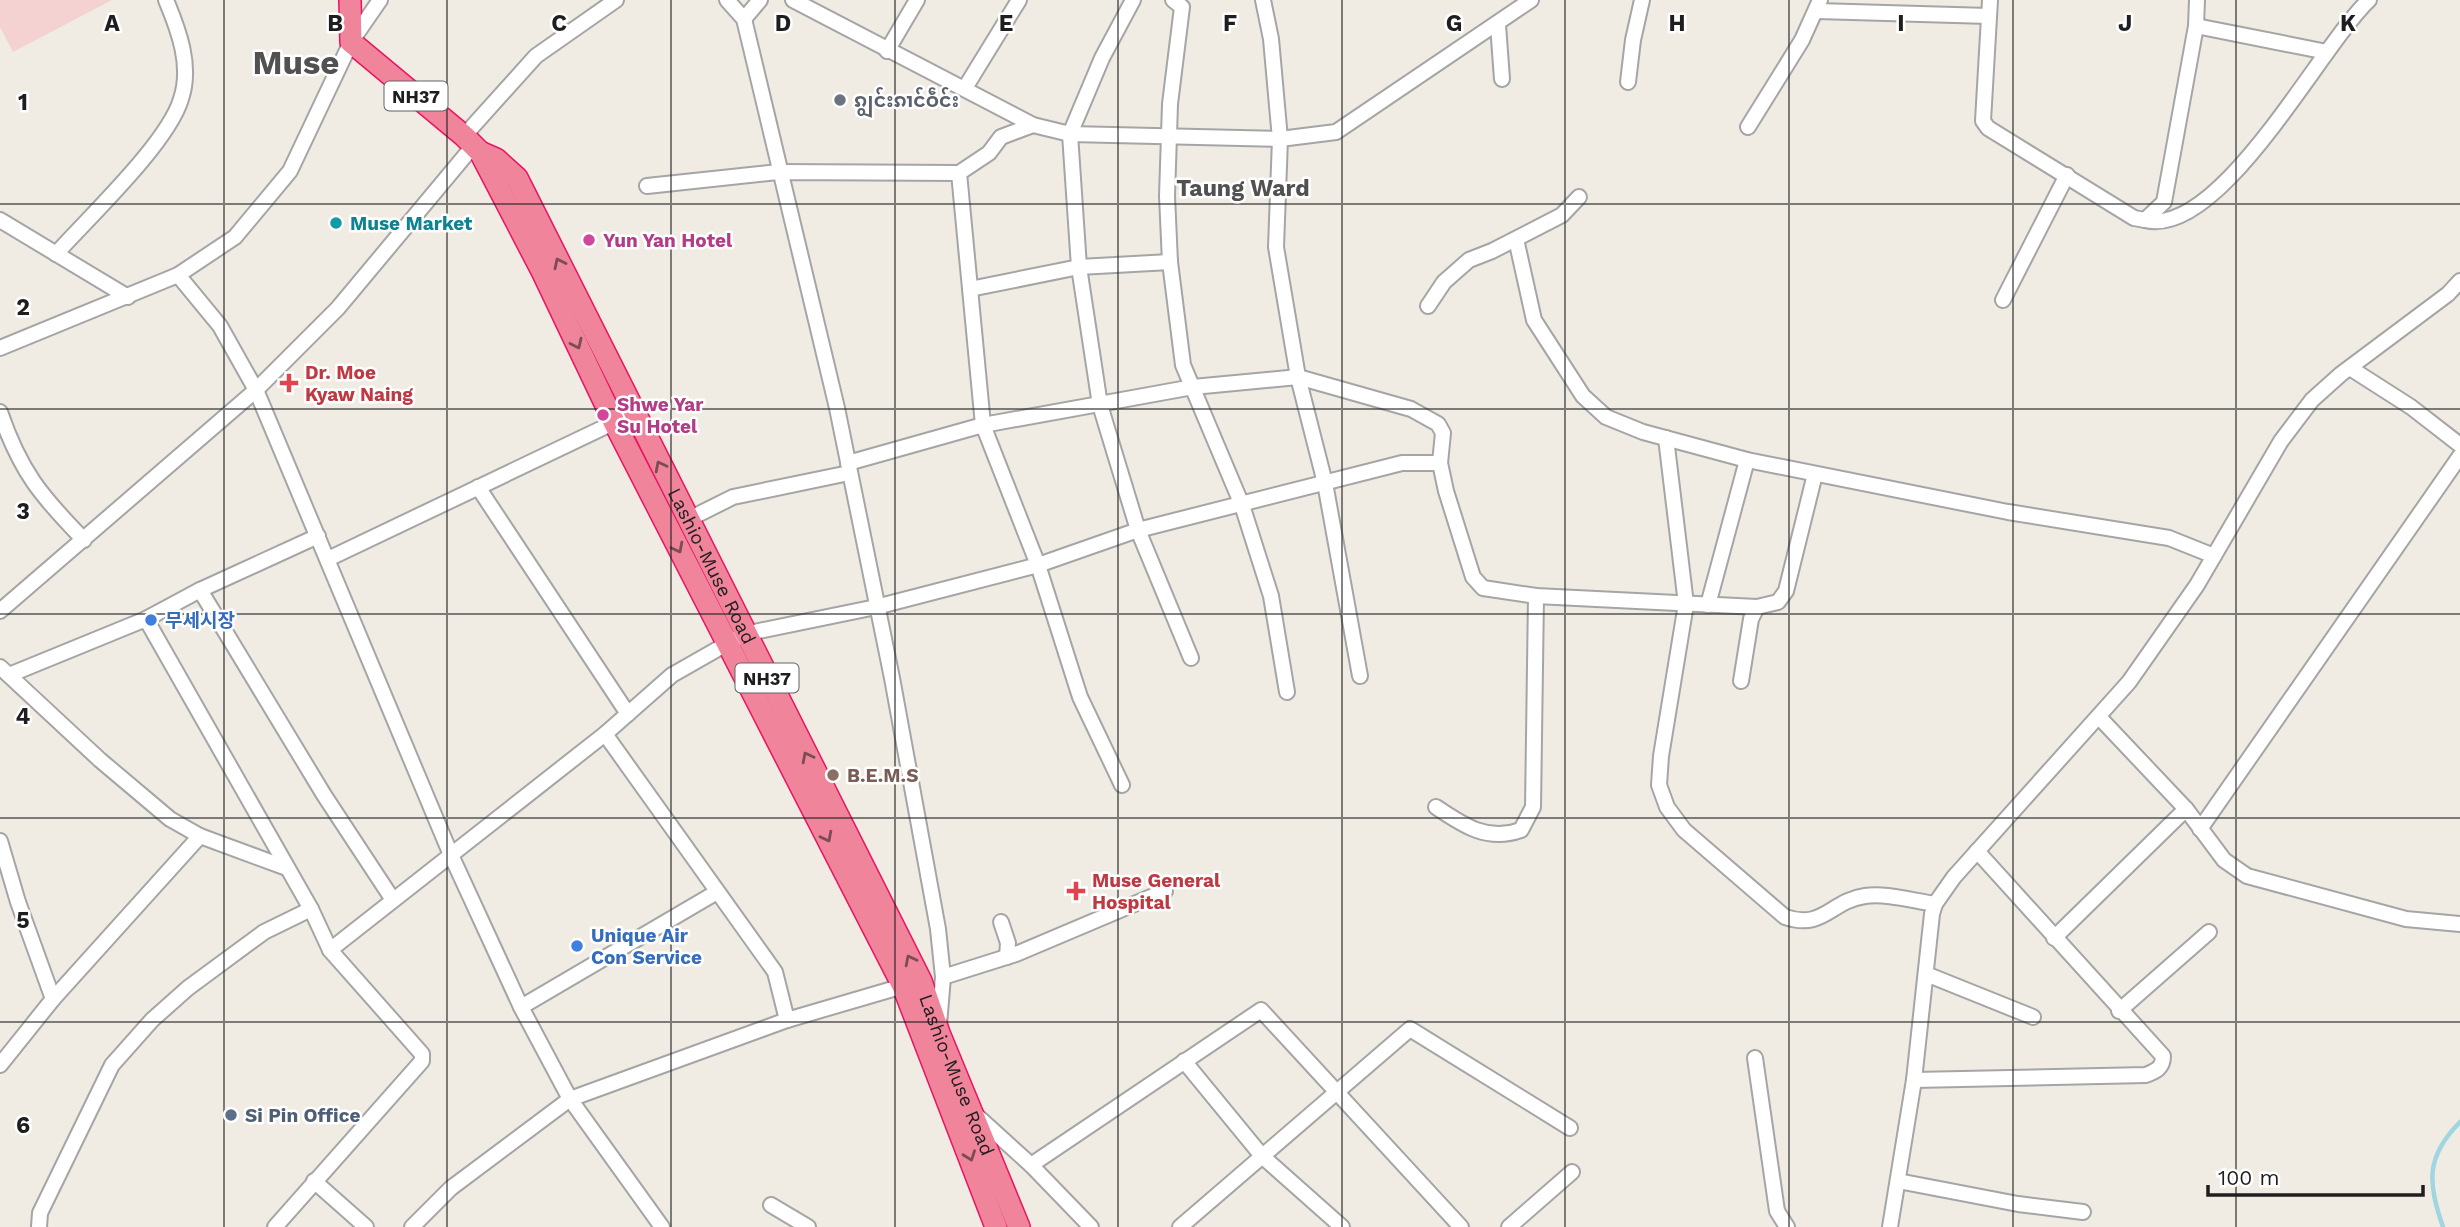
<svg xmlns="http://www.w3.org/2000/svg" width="2460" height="1227" font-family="'Work Sans','Noto Sans KR','Noto Sans Myanmar',sans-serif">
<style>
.commercial{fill:#f3d2d1}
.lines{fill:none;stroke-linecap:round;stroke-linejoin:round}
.stream{stroke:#a0d5e2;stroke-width:4.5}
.minor-casing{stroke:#a5a5a5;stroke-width:18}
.highway-casing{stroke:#eb1463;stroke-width:24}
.minor{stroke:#fff;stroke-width:14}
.highway{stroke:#ef849b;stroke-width:21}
.oneway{stroke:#7c4c56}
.grid{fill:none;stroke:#1e1e1e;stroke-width:2;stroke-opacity:0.55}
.worship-dot{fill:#6b7280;stroke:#fff;stroke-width:2.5}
.culture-dot{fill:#0f9aa8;stroke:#fff;stroke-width:2.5}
.hotel-dot{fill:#d1479c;stroke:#fff;stroke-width:2.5}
.health-dot{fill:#e0444e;stroke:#fff;stroke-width:2.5}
.shop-dot{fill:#3f7fe0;stroke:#fff;stroke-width:2.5}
.education-dot{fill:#8d6e63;stroke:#fff;stroke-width:2.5}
.service-dot{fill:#5c6f8a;stroke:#fff;stroke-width:2.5}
.labels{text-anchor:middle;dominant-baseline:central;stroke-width:5;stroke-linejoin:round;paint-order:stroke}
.shield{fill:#fff;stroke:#626262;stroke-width:2}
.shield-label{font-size:18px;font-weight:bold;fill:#1e1e1e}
.worship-label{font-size:19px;font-weight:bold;fill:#5b616d;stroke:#fff;text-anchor:start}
.culture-label{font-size:19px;font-weight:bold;fill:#0d838f;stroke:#fff;text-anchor:start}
.hotel-label{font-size:19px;font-weight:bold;fill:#b23c85;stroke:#fff;text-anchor:start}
.health-label{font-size:19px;font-weight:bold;fill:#be3a42;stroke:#fff;text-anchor:start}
.street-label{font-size:19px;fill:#1e1e1e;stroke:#fff}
.shop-label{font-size:19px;font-weight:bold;fill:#366cbe;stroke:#fff;text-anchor:start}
.education-label{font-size:19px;font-weight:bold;fill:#785e54;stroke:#fff;text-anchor:start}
.service-label{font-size:19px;font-weight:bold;fill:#4e5e75;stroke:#fff;text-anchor:start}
.quarter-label{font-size:23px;font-weight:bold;fill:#515151;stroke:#fff}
.town-label{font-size:33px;font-weight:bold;fill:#515151;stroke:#fff}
.grid-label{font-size:23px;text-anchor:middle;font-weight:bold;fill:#1e1e1e;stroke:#fff;stroke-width:5;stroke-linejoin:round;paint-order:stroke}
</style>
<rect width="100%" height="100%" fill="#f0ece4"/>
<path class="commercial" d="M 0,0 L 112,0 L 13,52 L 0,27 Z"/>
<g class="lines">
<path class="stream" d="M 2443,1227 C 2428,1183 2425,1157 2460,1122"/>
<defs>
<g id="minor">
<path d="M 727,0 L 744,19 L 837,408 L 892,678 L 938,929 L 943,977 L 939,1025"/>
<path d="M 793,0 L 1033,125 L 1070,134 L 1280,139 L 1336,132 L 1531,0"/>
<path d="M 1133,0 L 1102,58 L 1070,134 L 1079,267 L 1100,405 L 1138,530 L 1191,658"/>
<path d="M 1173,0 L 1182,7 L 1170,104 L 1167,196 L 1170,262 L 1183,365 L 1242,505 L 1271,596 L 1287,692"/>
<path d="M 1263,0 L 1271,39 L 1280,139 L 1276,247 L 1298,377 L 1325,483 L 1360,676"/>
<path d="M 1990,0 L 1983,121 L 1988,128 L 2134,218 L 2145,220 L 2164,202 L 2196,26 L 2197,0"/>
<path d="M 1817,11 L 1989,16"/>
<path d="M 744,19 L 760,0"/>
<path d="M 1498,25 L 1502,79"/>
<path d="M 2196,26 L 2327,52"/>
<path d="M 887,51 L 917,0"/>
<path d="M 1628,82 L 1633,40 L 1642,0"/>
<path d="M 965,88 L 1019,0"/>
<path d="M 1748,127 L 1802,40 L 1820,0"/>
<path d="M 464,136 L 536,56 L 616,0"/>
<path d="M 959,173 L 983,425 L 1038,565 L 1080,697 L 1122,785"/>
<path d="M 647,186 L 778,172 L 959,173 L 989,153 L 1001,137 L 1033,125"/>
<path d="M 0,220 L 128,297"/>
<path d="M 2145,220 C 2220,239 2320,46 2369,0"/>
<path d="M 1516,239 L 1534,320 L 1583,396 L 1606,417 L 1643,432 L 1747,460 L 2008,512 L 2169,538 L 2214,556"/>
<path d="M 56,254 C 89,217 168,143 181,99 C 192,66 179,31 166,0"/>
<path d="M 178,275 L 220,326 L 256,390 L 451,855 L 521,1007 L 570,1099 L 662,1227"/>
<path d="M 970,289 L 1079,267 L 1170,262"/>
<path d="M 2003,300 L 2067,175"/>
<path d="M 1428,306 L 1444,282 L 1469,260 L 1492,251 L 1562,215 L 1579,197"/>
<path d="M 0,348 L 178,275 L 235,237 L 290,171 L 351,42 L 380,0"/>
<path d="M 2350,368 L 2411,407 L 2460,445"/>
<path d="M 0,412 C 20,471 41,496 84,540"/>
<path d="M 1666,438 L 1686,604 L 1661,756 L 1659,785 L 1667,807 L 1684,830 L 1785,917 C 1824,930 1830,901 1865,896 C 1886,893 1914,901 1935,904"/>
<path d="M 848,463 L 983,425 L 1193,387 L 1298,377 L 1411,409 L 1438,424 L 1443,433 L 1440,463 L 1446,491 L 1473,577 L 1483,588 L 1536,596 L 1757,607"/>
<path d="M 478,487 L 628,714"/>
<path d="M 687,520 L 733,497 L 849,473"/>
<path d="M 328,559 L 634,413"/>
<path d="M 200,590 L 324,795 L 393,900"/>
<path d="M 1708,605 L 1747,460"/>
<path d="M 0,611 L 256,390 L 338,308 L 474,145"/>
<path d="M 146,619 L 311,909 L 330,950 L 422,1054 L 422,1061 L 275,1227"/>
<path d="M 0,667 L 100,760 L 170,819 L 200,836 L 284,867"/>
<path d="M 9,675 L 146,619 L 200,590 L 318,536"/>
<path d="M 1741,681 L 1751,619 L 1757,607 L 1778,602 L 1786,591 L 1815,474"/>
<path d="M 2099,717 L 2186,809 L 2224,860 L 2247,876 L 2406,919 L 2460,924"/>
<path d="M 605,734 L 775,972 L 787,1020"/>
<path d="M 1436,807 C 1464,826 1488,842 1521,830 L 1533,807 L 1536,596"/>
<path d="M 2200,829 L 2460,456"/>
<path d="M 0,841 L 18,902 L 53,999"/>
<path d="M 1001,922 L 1008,943 L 1007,957"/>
<path d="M 2054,938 L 2186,809"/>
<path d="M 330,950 L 605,734 L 672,675 L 744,634 L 876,607 L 1038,565 L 1138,530 L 1402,463 L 1440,463"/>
<path d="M 1926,974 L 2033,1017"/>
<path d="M 943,977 L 1016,954 L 1165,891"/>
<path d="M 521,1007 L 717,892"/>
<path d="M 2119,1011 L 2209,932"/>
<path d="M 1755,1058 L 1777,1211 L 1787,1227"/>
<path d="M 1184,1061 L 1262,1156 L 1342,1227"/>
<path d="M 0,1065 L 53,999 L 200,836"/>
<path d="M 1914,1080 L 2146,1075 C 2156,1071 2163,1068 2163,1056 L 1977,851"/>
<path d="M 977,1116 L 1031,1165 L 1091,1227"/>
<path d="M 1031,1165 L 1261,1010 L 1461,1227"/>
<path d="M 314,1181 L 366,1227"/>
<path d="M 1898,1181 L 2018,1204 L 2083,1212"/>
<path d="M 771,1205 L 808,1227"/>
<path d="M 39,1227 L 40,1213 L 112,1065 L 152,1020 L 188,988 L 264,932 L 311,909"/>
<path d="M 412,1227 L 451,1188 L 570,1099 L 787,1020 L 903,986"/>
<path d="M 1180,1227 L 1410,1029 L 1570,1128"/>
<path d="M 1509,1227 L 1572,1172"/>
<path d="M 1890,1227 L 1914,1080 L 1932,914 L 1935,904 L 1954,877 L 2129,682 L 2197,585 L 2281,441 L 2312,400 L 2341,374 L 2448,294 L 2460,281"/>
</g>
<g id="highway">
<path d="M 350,0 L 351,42 L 464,136 L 480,152 L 543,273 L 614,422 L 903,986 L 996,1227"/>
<path id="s1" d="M 480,152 L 496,159 L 517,178 L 921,981 L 939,1033 L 1019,1227"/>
</g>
</defs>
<use href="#minor" class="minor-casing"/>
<use href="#highway" class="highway-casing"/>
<use href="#minor" class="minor"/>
<use href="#highway" class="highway"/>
</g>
<defs><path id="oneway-chevron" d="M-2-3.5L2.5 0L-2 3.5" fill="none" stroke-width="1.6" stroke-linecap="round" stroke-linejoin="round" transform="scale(1.75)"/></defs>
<g class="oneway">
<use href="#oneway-chevron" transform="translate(559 263) rotate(-116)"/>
<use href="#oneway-chevron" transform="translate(577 344) rotate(65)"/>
<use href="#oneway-chevron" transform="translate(660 466) rotate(-117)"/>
<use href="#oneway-chevron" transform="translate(678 548) rotate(63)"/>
<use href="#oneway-chevron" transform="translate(807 757) rotate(-117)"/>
<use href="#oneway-chevron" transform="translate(827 837) rotate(63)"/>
<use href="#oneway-chevron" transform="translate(910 960) rotate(-117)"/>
<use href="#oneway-chevron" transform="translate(970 1156) rotate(70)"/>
</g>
<path class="grid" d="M 224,0 L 224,1227M 447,0 L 447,1227M 671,0 L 671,1227M 895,0 L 895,1227M 1118,0 L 1118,1227M 1342,0 L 1342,1227M 1565,0 L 1565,1227M 1789,0 L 1789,1227M 2013,0 L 2013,1227M 2236,0 L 2236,1227M 0,204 L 2460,204M 0,409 L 2460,409M 0,614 L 2460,614M 0,818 L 2460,818M 0,1022 L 2460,1022"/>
<circle class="worship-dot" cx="840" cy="100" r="7"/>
<circle class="culture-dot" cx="336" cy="223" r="7"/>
<g class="hotel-dot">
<circle cx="589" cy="240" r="7"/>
<circle cx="603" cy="415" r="7"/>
</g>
<g class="health-dot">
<path d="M285.5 372.5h7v7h7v7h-7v7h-7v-7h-7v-7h7z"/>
<path d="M1072.5 880.5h7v7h7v7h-7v7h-7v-7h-7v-7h7z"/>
</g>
<g class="shop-dot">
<circle cx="151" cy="620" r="7"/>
<circle cx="577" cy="946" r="7"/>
</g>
<circle class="education-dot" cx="833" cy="775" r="7"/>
<circle class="service-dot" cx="231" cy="1115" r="7"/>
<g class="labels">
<g class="shield">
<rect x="384.5" y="81.5" width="63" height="29" rx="5"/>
<rect x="735.5" y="663.5" width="63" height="29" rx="5"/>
</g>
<g class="shield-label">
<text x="416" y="96">NH37</text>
<text x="767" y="678">NH37</text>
</g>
<g class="worship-label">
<text x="854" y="100">ၵျွင်းၵၢင်ဝဵင်း</text>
</g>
<g class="culture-label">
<text x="350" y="223">Muse Market</text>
</g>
<g class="hotel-label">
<text x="603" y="240">Yun Yan Hotel</text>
<text x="617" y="404">Shwe Yar<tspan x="617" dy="22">Su Hotel</tspan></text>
</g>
<g class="health-label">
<text x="305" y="372">Dr. Moe<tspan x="305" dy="22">Kyaw Naing</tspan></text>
<text x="1092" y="880">Muse General<tspan x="1092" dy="22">Hospital</tspan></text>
</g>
<g class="street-label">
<text stroke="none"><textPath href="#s1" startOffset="480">Lashio-Muse Road</textPath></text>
<text stroke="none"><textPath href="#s1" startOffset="1045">Lashio-Muse Road</textPath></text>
</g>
<g class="shop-label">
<text x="165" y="620">무세시장</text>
<text x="591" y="935">Unique Air<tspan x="591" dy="22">Con Service</tspan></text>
</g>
<g class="education-label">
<text x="847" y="775">B.E.M.S</text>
</g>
<g class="service-label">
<text x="245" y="1115">Si Pin Office</text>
</g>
<g class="quarter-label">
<text x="1243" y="188">Taung Ward</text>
</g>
<g class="town-label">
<text x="296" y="62">Muse</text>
</g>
</g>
<g class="grid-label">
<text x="112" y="31">A</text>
<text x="335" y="31">B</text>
<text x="559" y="31">C</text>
<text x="783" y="31">D</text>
<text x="1006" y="31">E</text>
<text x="1230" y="31">F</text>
<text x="1454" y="31">G</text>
<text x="1677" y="31">H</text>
<text x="1901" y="31">I</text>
<text x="2125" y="31">J</text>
<text x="2348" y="31">K</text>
<text x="23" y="110">1</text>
<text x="23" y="315">2</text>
<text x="23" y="519">3</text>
<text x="23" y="724">4</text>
<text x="23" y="928">5</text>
<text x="23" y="1133">6</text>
</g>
<path d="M2208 1185v10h215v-10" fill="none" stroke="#1e1e1e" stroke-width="3.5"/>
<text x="2218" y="1185" font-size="21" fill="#1e1e1e" stroke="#ffffff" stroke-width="5" paint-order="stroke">100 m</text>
</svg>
